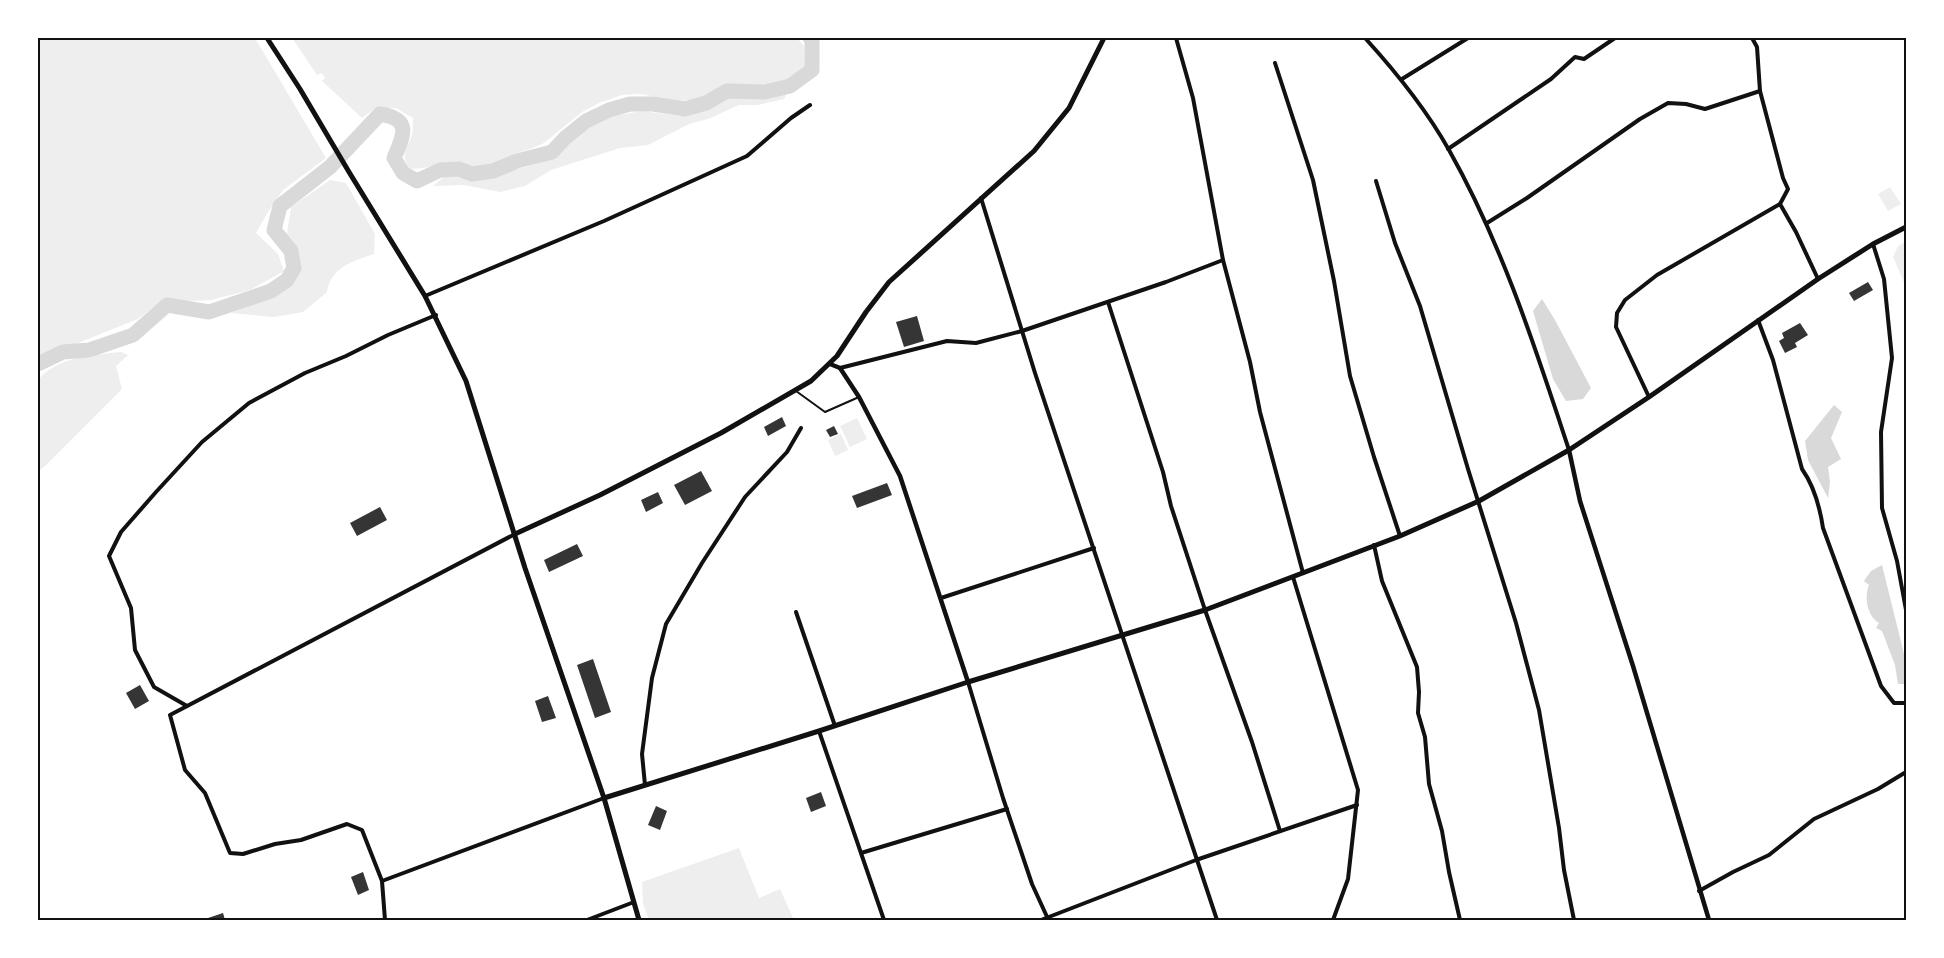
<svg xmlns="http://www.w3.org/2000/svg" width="1944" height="958" font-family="'PT Sans',sans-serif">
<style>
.green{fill:#eee}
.water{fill:#d9d9d9}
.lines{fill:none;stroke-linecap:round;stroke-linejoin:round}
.river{stroke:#d9d9d9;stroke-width:15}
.building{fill:#353535}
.service{stroke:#111;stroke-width:2}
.minor{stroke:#111;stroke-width:4}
.tertiary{stroke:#111;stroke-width:4.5}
.secondary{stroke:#111;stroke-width:5}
.neatline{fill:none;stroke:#111;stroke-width:2}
</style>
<rect width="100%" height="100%" fill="#fff"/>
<g class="green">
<path d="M 38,38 L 255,38 L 326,158 L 283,190 L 268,212 L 256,233 L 278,254 L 284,271 L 250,290 L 211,300 L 160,302 L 138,319 L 38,359 Z"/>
<path d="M 292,38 L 797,38 L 804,46 L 805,68 L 787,82 L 740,89 L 730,87 L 718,89 L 700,99 L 679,101 L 640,94 L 622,95 L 599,103 L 582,112 L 544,143 L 530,149 L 511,155 L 486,168 L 444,163 L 423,168 L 409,169 C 400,153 407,150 412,135 C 413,130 413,124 413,118 L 396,108 L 374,109 L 362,118 L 322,81 L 325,78 L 322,73 L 317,75 Z"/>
<path d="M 788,91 L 784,99 L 757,105 L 739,105 L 708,119 L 689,124 L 648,145 L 620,148 L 551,170 L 525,186 L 500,192 L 464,185 L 433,186 L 447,174 L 470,178 L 489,177 L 533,165 L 558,155 L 586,128 L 613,116 L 642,111 L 679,116 L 730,97 Z"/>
<path d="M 330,180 L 346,183 L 375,234 L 374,254 C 353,261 331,267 327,292 L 303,312 L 274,317 L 231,313 L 270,297 L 300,270 L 287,234 L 291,207 Z"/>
<path d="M 1890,187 L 1901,204 L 1888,211 L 1878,194 Z"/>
<path d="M 1906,241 L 1906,287 L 1893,257 L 1898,246 Z"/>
<path d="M 121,352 L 128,355 L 116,366 L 122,389 L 44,467 L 38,471 L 38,380 C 57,357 92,355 121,352 Z"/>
<path d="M 857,418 L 867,439 L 850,447 L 840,426 Z"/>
<path d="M 841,434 L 848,450 L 835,456 L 828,440 Z"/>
<path d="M 739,848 L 759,898 L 780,889 L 794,920 L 757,920 L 756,918 L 749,920 L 649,920 L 643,904 L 642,882 Z"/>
</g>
<g class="water">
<path d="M 1542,299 L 1555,320 L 1591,388 L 1583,399 L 1566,401 L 1553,379 L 1533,311 Z"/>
<path d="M 1834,405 L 1842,412 L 1831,438 L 1841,459 L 1828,467 L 1830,482 L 1828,498 L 1808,460 L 1805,441 Z"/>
<path d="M 1882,565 L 1906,662 L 1906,684 L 1898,684 L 1895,665 L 1882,631 L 1876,628 L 1879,623 C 1867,616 1864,597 1869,585 L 1864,581 L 1871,571 Z"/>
</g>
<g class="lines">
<path class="river" d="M 38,364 L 63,352 L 89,350 L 133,335 L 167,305 L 209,312 L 271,291 L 287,280 L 294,268 L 291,251 L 274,230 L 280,206 L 330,167 L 380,114 C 412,119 404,135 394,158 L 403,173 L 417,181 L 440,170 L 459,169 L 472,174 L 493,171 L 517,161 L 552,152 L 565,138 L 586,121 L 609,110 L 630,104 L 653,104 L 685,109 L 706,103 L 727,91 L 765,92 L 790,86 L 812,70 L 812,39 L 810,38"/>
</g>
<g class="building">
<path d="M 1868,282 L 1873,290 L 1854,301 L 1849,293 Z"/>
<path d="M 917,316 L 924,341 L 904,347 L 896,322 Z"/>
<path d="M 1800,323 L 1808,335 L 1795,343 L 1797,347 L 1785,353 L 1779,341 L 1784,338 L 1782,333 Z"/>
<path d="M 782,417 L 786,426 L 768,436 L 764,427 Z"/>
<path d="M 834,426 L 838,434 L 830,437 L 826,430 Z"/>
<path d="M 701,471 L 712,491 L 685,505 L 674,485 Z"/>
<path d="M 887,483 L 892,495 L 857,508 L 852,496 Z"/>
<path d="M 658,492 L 663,503 L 646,512 L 641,500 Z"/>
<path d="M 380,507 L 387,520 L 357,536 L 350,523 Z"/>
<path d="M 577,544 L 583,556 L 549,572 L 544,560 Z"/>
<path d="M 593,659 L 611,712 L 595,718 L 577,665 Z"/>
<path d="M 140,685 L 149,701 L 135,709 L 126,693 Z"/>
<path d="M 548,696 L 556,718 L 542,722 L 535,701 Z"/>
<path d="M 821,792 L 826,806 L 811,812 L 806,798 Z"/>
<path d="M 656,806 L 667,811 L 660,830 L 648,825 Z"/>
<path d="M 363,872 L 369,890 L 358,895 L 351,877 Z"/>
<path d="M 223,913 L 225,920 L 202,920 Z"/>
</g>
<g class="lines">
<path class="service" d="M 796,391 L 825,412 L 859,397"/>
<g class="minor">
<path d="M 1176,38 L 1193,98 L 1223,260 L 1250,362 L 1260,412 L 1303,573"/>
<path d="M 1365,38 C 1396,72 1426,109 1449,150 C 1502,244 1535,347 1569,450"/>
<path d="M 1752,38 L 1757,47 L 1760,91 L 1783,178 L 1788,189 L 1780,204 L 1796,232 L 1818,279"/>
<path d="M 1275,63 L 1313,180 L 1334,281 L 1350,376 L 1374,457 L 1400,536"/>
<path d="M 1402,79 L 1468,38"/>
<path d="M 1448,149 L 1551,79 L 1575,57 L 1584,59 L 1615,38"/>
<path d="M 1376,181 L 1395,243 L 1420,306 L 1468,469 L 1516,623 L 1539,710 L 1559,828 L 1564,870 L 1574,920"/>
<path d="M 981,198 L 1035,373 L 1217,920"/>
<path d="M 1487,223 L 1527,198 L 1640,119 L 1668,103 L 1686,104 L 1705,109 L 1760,91"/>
<path d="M 1873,244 L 1884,279 L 1892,358 L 1881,432 L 1882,508 L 1897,561 L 1906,610"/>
<path d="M 425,296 L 604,221 L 747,156 L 791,118 L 810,105"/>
<path d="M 1108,302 L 1163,472 L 1171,506 L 1205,610 L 1252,742 L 1280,831"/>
<path d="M 1758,320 L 1773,360 L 1802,469 C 1814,486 1820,508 1823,528 L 1881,686 L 1894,703 L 1906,703"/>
<path d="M 840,368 L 947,341 L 976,343 L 1022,331 L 1166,282 L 1223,260"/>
<path d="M 1649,397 L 1616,327 L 1617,313 L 1625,300 L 1657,275 L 1780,204"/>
<path d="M 1374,545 L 1382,581 L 1417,667 L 1419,692 L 1418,713 L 1425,737 L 1429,784 L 1442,831 L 1449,872 L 1460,920"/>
<path d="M 1293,577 L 1358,790 L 1348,879 L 1333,920"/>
<path d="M 941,598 L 1094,548"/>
<path d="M 796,612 L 835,726"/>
<path d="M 968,682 L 1003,798 L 1032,884 L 1048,919"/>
<path d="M 187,706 L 154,687 L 135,650 L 131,608 L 109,556 L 121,532 L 156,492 L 202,442 L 249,403 L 305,373 L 346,356 L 388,335 L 436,315"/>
<path d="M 819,731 L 884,920"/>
<path d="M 645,785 L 642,754 L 652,678 L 666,624 L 702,563 L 745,497 L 787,452 L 801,428"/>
<path d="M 861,853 L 1007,809"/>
<path d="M 382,881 L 604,798"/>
<path d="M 1699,891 L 1733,872 L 1769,855 L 1814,819 L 1878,789 L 1906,772"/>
<path d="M 385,920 L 382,881 L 362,830 L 347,824 L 301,840 L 275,844 L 243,854 L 230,853 L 205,793 L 185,770 L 170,715 L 515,534"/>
<path d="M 587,920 L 634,902"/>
<path d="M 1041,920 L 1196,860 L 1357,805"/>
</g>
<g class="tertiary">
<path d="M 830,364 L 840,368 L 859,397 L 900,476 L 968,682"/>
<path d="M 1569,450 L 1580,501 L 1633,666 L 1709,920"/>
</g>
<g class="secondary">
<path d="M 267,38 L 300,89 L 349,172 L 425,296 L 466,381 L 525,568 L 604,798 L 639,920"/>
<path d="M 515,534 L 600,495 L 721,433 L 811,381 L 837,356 L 866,312 L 889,282 L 1034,151 L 1069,108 L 1104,38"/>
<path d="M 604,798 L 819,731 L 968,682 L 1205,610 L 1400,536 L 1479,501 L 1569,450 L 1649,397 L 1818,279 L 1873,244 L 1906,227"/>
</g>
</g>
<rect width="1944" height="958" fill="none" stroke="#ffffff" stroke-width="78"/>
<rect x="39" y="39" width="1866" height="880" class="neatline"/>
</svg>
